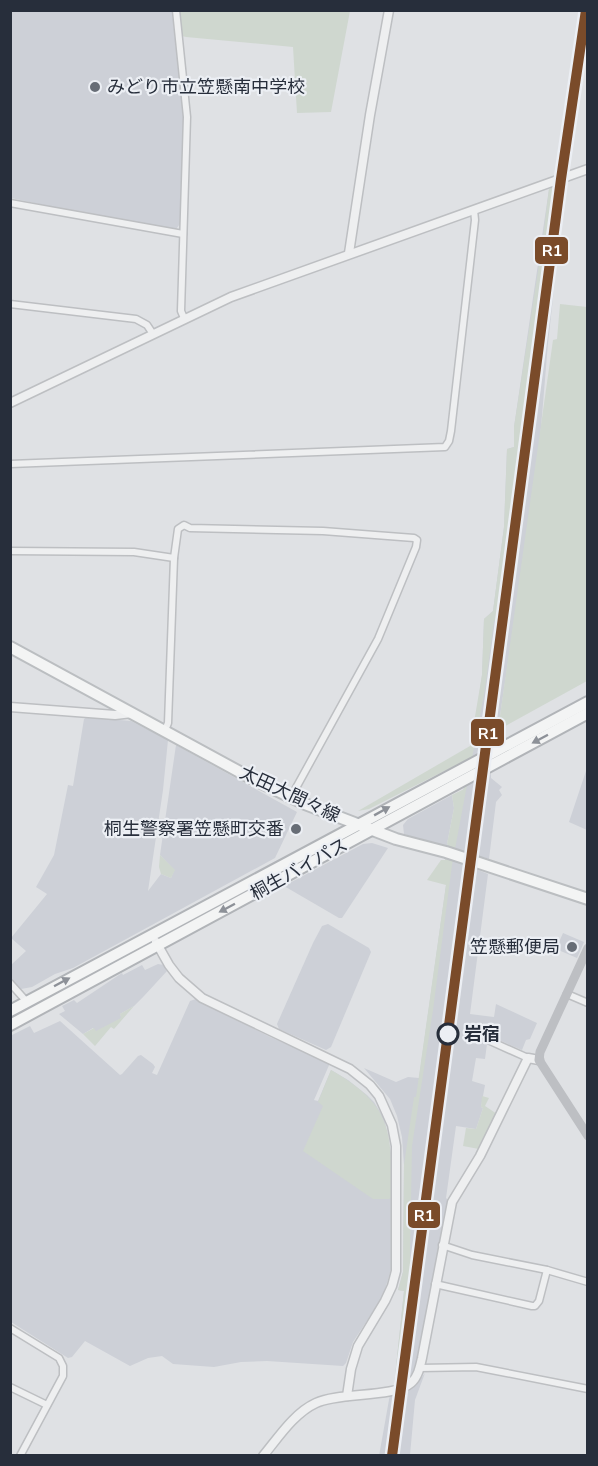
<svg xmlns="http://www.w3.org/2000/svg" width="598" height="1466" font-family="'Nunito Sans','Noto Sans JP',sans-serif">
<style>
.built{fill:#cdd0d7}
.green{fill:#cfd7cf}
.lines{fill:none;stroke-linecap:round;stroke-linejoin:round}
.minor-casing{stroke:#bdbfc2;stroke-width:9}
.tertiary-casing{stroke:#bdbfc2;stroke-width:11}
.primary-casing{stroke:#bbbec1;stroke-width:14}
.trunk-casing{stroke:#b1b4b8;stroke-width:14}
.minor{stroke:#eeeff0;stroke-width:6}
.tertiary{stroke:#eeeff0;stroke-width:8}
.secondary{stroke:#bdbfc3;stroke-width:9}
.primary{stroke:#f3f4f4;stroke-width:10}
.trunk{stroke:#f3f4f4;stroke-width:10}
.rail-1-casing{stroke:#eceff4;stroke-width:15}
.rail-1{stroke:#7a4b2a;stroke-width:10}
.oneway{fill:#8d9198}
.poi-dot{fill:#676d76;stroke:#eceff4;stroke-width:2}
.stop-dot{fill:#eceff4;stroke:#272e3b;stroke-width:3}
.labels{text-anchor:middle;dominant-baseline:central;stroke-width:4.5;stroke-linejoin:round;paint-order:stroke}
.poi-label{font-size:18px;fill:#272e3b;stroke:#eceff4;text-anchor:end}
.street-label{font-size:18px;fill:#272e3b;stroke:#eceff4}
.stop-label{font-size:18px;font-weight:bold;fill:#272e3b;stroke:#eceff4;text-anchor:start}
.line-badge{stroke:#eceff4;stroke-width:2}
.badge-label{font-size:16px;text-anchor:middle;font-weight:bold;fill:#fff}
</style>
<rect width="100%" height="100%" fill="#dfe1e4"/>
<g class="built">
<path d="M 10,11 L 172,11 L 184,124 L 180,224 L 176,229 L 86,214 L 11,198 Z"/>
<path d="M 566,181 L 548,343 L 538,464 L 498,729 L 494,737 L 495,744 L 492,745 L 488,775 L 491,774 L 491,778 L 502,787 L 499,790 L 502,795 L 496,802 L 489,859 L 483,857 L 478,870 L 488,874 L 470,1014 L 494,1017 L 496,1004 L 537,1023 L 530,1039 L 526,1040 L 522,1050 L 492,1037 L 487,1044 L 485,1059 L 476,1058 L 472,1081 L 485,1085 L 481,1107 L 483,1108 L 476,1129 L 456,1126 L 446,1198 L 448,1200 L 416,1368 L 409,1380 L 394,1386 L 404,1291 L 398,1290 L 403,1272 L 404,1165 L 402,1137 L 397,1116 L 390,1099 L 364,1068 L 396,1082 L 408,1077 L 419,1078 L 446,885 L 445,860 L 463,791 L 477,711 L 482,675 L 484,619 L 493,611 L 504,527 L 507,449 L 514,447 L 514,427 L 549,189 Z"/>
<path d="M 87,717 L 131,721 L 168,740 L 163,790 L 148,891 L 161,874 L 171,878 L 174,870 L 160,855 L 176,745 L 297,812 L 275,858 L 73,968 L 55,974 L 32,987 L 21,989 L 11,979 L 11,965 L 26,951 L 11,938 L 47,894 L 36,887 L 54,855 L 68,785 L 73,786 L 84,719 Z"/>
<path d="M 587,768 L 588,768 L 587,830 L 569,822 Z"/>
<path d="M 452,795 L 454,808 L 447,844 L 449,845 L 448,848 L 404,834 L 403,825 L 408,819 Z"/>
<path d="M 372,843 L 388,848 L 342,918 L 339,918 L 284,886 L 363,844 Z"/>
<path d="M 328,924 L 369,948 L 371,952 L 331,1047 L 326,1050 L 279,1029 L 277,1024 L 313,943 L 322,926 Z"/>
<path d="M 563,933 L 584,942 L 577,958 L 556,949 Z"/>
<path d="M 158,964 L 164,965 L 167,971 L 144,996 L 134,1006 L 120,1014 L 122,1018 L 96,1032 L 93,1028 L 83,1034 L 59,1014 L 65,1011 L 62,1006 L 74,1000 L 77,1003 L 122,973 L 123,975 L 142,965 L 145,970 Z"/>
<path d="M 196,999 L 270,1037 L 330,1063 L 314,1100 L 318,1101 L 331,1070 L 348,1080 L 367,1095 L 374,1102 L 384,1118 L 391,1153 L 392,1266 L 383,1296 L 353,1342 L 346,1363 L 343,1366 L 267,1361 L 241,1362 L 214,1367 L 173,1364 L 162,1356 L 148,1358 L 130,1366 L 85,1341 L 72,1357 L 68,1358 L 11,1322 L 10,1036 L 30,1026 L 34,1033 L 60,1021 L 120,1075 L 122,1074 L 138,1056 L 141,1055 L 153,1064 L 155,1067 L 152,1073 L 157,1075 L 190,1001 Z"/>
<path d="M 425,1373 L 415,1400 L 410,1455 L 379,1456 L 390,1394 L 410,1390 L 416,1385 Z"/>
</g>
<g class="green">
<path d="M 180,11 L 350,11 L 331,112 L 297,113 L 293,47 L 186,37 L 182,36 Z"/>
<path d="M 554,187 L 497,621 L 494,621 L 485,689 L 452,865 L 433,1010 L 412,1146 L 410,1257 L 412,1261 L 396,1385 L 394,1386 L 404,1291 L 398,1290 L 403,1272 L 404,1165 L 414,1097 L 416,1097 L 446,885 L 427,880 L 441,860 L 445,860 L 450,847 L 447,844 L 454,808 L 452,795 L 464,789 L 468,759 L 369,809 L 358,811 L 470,746 L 482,675 L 484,619 L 493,611 L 504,527 L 507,449 L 514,447 L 514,427 L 542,245 L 549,189 Z"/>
<path d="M 560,304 L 587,307 L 587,681 L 498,730 L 553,340 L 557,339 Z"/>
<path d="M 160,855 L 175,870 L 171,878 L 161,874 L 159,867 Z"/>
<path d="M 134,1006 L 114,1029 L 111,1027 L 95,1046 L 83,1034 L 94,1028 L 96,1031 L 121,1018 L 120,1014 Z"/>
<path d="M 331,1070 C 393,1106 391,1130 392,1197 L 389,1199 L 373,1199 L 303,1151 L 323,1106 L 318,1102 Z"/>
<path d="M 482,1096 L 489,1098 L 485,1106 L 497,1114 L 479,1149 L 463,1146 L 466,1128 L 476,1129 L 483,1108 L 481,1107 Z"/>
</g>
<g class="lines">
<defs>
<g id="minor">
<path d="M 176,10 L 187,117 L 181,311 L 184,318"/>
<path d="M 10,203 L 183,234"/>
<path d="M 10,304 L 136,319 L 147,325 L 153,334"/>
<path d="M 10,464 L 445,447 L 449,441 L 451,431 L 475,220 L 474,210"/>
<path d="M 10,551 L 134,552 L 174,558"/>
<path d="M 165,730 L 168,723 L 174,558 L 178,529 L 184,525 L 190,528 L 323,531 L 414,538 L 417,540 L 416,547 L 378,639 L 291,797"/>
<path d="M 10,983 L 27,1002"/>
<path d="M 567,994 L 588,1003"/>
<path d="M 490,1041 L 528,1058"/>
<path d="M 442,1245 L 472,1255 L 547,1270 L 588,1282"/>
<path d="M 435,1284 L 532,1306 L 535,1306 L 539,1301 L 547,1270"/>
<path d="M 10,1328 L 59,1358 L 63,1366 L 63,1376 L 20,1456"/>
<path d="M 420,1368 L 476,1367 L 588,1389"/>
<path d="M 10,1387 L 47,1405"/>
</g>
<g id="tertiary">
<path d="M 349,253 L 370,115 L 389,10"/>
<path d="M 10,403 L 231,297 L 588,169"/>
<path d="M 10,707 L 115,715 L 132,713"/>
<path d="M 156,942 L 169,965 L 179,978 L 202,998 L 350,1069 L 370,1085 L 379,1096 L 392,1125 L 396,1146 L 396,1271 L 392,1286 L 385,1301 L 358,1346 L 351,1369 L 347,1396"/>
<path d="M 263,1456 C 278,1438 294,1413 316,1403 C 339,1392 394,1398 411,1383 C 418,1377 420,1367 422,1358 L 452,1202 L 480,1156 L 528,1058 L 539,1060"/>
</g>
<path id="primary" d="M 10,647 L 249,777 L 305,804 L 396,839 L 446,852 L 588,899"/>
<g id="trunk">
<path d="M 10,1011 L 588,702"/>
<path d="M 10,1025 L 588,713"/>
</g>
</defs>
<use href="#minor" class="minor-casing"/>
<use href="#tertiary" class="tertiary-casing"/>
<use href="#primary" class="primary-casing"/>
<use href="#trunk" class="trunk-casing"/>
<use href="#minor" class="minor"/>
<use href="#tertiary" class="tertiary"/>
<path class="secondary" d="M 588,948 L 540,1052 L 539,1060 L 588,1136"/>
<use href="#primary" class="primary"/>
<use href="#trunk" class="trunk"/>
<defs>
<path id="rail-1" d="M 392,1456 L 561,179 L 586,10"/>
</defs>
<use href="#rail-1" class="rail-1-casing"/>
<use href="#rail-1" class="rail-1"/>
</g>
<defs><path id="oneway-solid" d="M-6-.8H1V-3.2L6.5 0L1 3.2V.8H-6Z" transform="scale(1.5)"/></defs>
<g class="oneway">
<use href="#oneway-solid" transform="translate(540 739) rotate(152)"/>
<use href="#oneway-solid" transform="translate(382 811) rotate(-29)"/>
<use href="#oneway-solid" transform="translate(227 908) rotate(152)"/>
<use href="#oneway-solid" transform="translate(62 982) rotate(-28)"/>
</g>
<g class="poi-dot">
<circle cx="95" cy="87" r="6"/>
<circle cx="296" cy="829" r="6"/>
<circle cx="572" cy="947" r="6"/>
</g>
<circle class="stop-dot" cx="448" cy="1034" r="10"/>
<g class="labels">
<g class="poi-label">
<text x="107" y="87" text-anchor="start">みどり市立笠懸南中学校</text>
<text x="284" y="829">桐生警察署笠懸町交番</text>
<text x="560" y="947">笠懸郵便局</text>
</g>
<g class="street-label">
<text transform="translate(290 794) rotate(25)">太田大間々線</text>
<text transform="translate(299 869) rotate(-29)">桐生バイパス</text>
</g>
<g class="stop-label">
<text x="464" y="1034">岩宿</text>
</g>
</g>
<g class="line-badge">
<rect x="534" y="236" width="35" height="29" rx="6" fill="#7a4b2a"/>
<rect x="470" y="718" width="35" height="29" rx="6" fill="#7a4b2a"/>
<rect x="407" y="1201" width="34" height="28" rx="6" fill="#7a4b2a"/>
</g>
<g class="badge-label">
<text x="552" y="256">R1</text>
<text x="488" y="739">R1</text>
<text x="424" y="1221">R1</text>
</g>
<rect width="598" height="1466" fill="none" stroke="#272e3b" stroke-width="24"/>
</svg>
